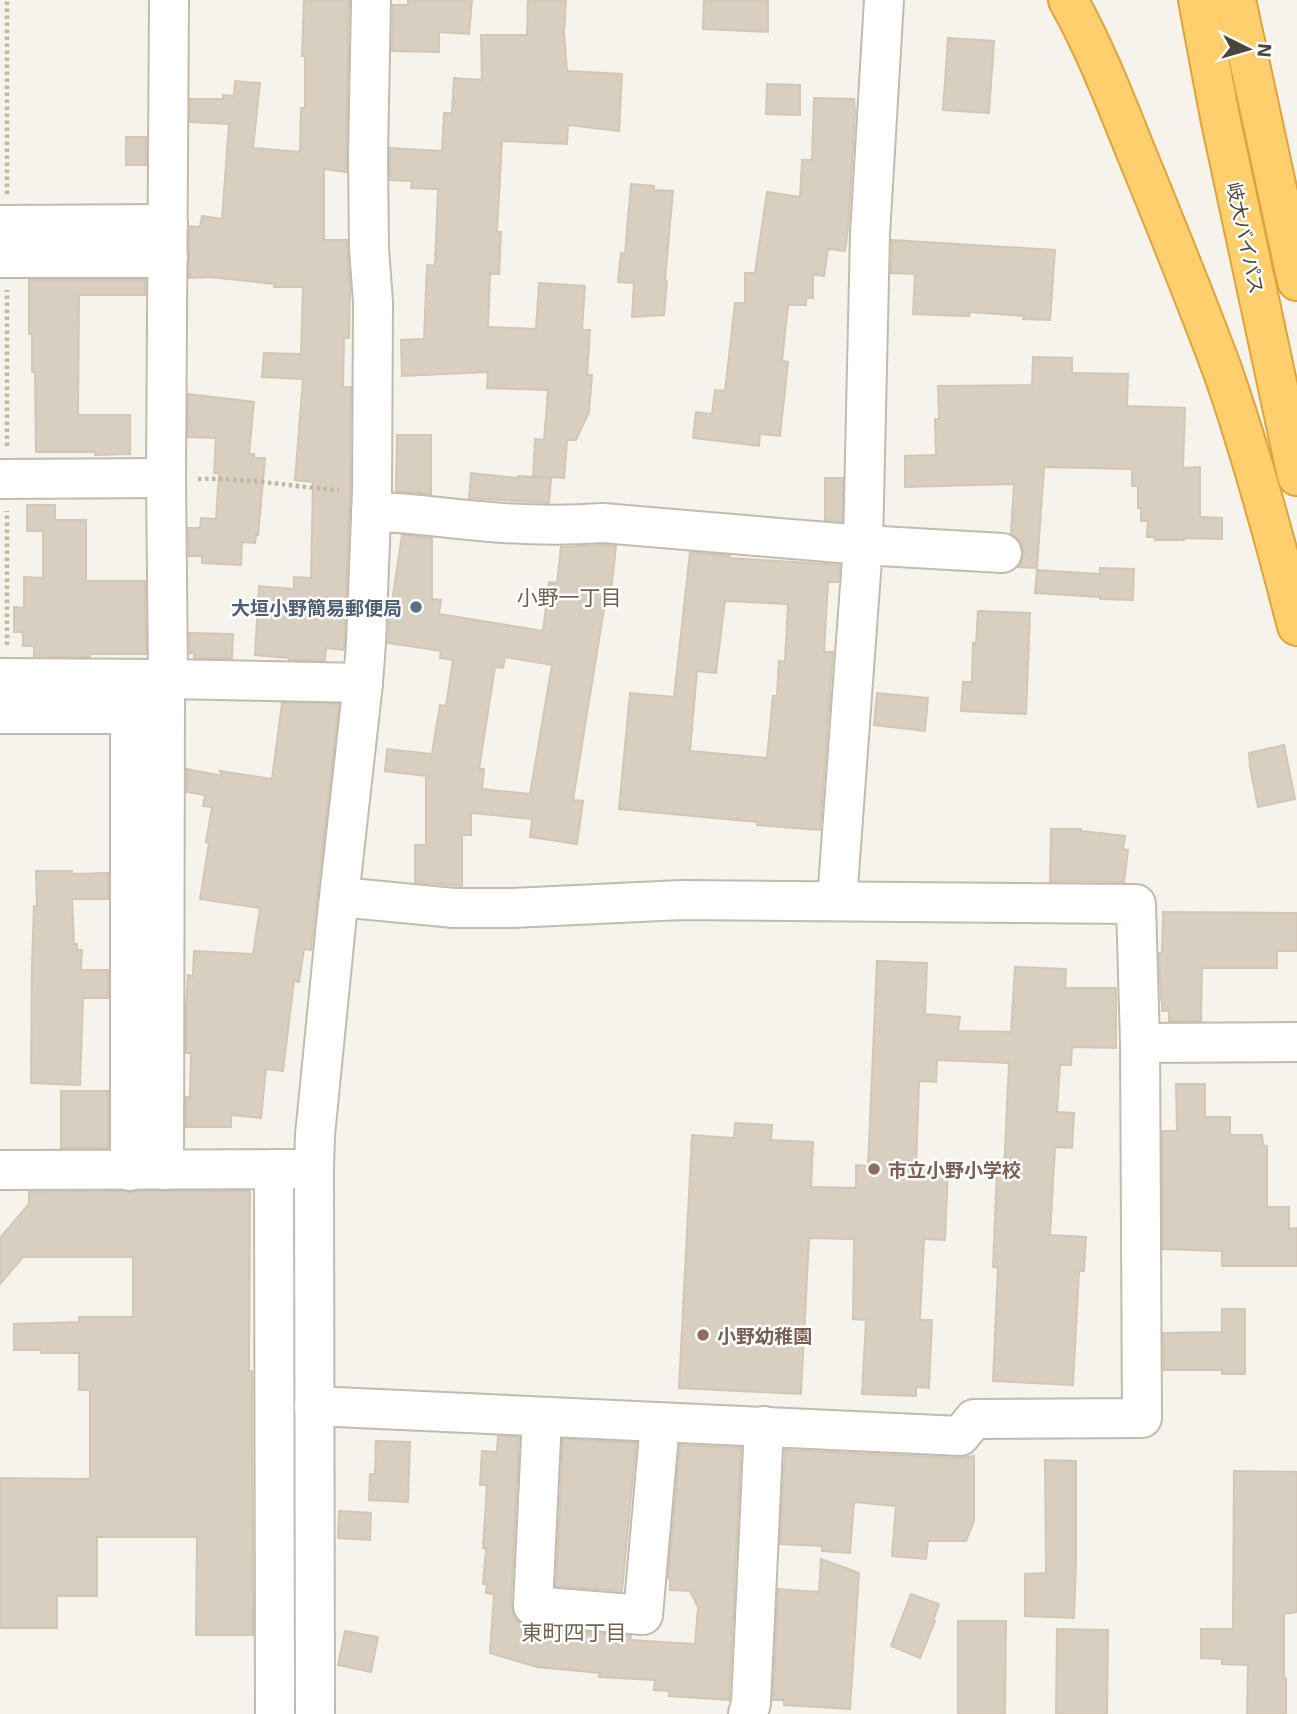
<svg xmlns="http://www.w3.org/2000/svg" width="1297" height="1714" font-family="'Exo 2','Noto Sans JP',sans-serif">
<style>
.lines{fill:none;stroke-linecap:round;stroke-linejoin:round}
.stream{stroke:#a9d4f2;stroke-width:9}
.building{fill:#d8cfc1;stroke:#d3c7b4;stroke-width:2;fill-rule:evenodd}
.minor-casing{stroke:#c2bbae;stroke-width:42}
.highway-casing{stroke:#e0a43c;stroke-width:42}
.path{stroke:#c4b79f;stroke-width:4.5;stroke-dasharray:3.5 3.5;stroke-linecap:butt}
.minor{stroke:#fff;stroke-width:38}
.highway{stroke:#ffcf6e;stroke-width:38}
.service-dot{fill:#5c6f8a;stroke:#fff;stroke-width:2.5}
.education-dot{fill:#8d6e63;stroke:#fff;stroke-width:2.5}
.labels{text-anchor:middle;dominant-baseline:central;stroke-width:5;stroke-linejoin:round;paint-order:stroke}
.street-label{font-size:19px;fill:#4b4439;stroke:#fff}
.service-label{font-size:19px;font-weight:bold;fill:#4e5e75;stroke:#fff;text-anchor:end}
.education-label{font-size:19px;font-weight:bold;fill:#785e54;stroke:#fff;text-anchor:start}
.neighbourhood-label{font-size:21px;fill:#6e6250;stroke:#fff}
</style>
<rect width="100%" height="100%" fill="#f6f3ec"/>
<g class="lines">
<path class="stream" d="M 294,1632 L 295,1714"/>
</g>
<g class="building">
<path d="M 304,0 L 349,0 L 346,172 L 324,169 L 324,240 L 347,240 L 350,291 L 349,338 L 344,338 L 343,387 L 351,387 L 350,492 L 344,650 L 326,648 L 325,660 L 289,660 L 289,658 L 255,655 L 259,586 L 294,589 L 294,577 L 311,578 L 313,482 L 295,480 L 303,379 L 262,377 L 264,353 L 301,354 L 303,287 L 274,287 L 275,284 L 211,277 L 189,278 L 189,226 L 200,227 L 202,216 L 222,219 L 229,124 L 190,122 L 190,99 L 223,99 L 223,95 L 234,96 L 235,81 L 260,83 L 253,148 L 300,152 L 301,108 L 305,108 L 305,56 L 302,56 Z"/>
<path d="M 408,0 L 472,0 L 469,34 L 439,32 L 439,52 L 392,51 L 393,5 L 408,5 Z"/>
<path d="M 528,0 L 566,0 L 564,32 L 567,71 L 622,74 L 619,131 L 568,125 L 567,144 L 502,141 L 497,232 L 501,232 L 499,274 L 490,274 L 488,327 L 536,329 L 539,283 L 585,286 L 582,330 L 590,330 L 587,375 L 592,375 L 589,412 L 576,440 L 567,440 L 564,478 L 533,476 L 535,439 L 544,440 L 548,390 L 487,388 L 488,372 L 402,376 L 401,340 L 424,339 L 427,265 L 435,266 L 438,189 L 411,188 L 412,181 L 390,180 L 390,148 L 442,151 L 444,113 L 452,113 L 454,78 L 482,80 L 481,35 L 527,35 Z"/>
<path d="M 704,0 L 768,0 L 768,32 L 703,29 Z"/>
<path d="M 948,38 L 994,41 L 989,113 L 943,110 Z"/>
<path d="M 767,84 L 800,85 L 800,115 L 766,114 Z"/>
<path d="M 814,98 L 854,99 L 855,112 L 848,229 L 845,251 L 828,249 L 824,276 L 813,274 L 813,298 L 806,298 L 806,305 L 788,305 L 782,361 L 788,362 L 780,436 L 760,434 L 759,446 L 693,438 L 696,412 L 712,414 L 715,390 L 725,391 L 735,303 L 745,303 L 745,273 L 755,273 L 767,192 L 800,197 L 802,160 L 812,160 Z"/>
<rect x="126" y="137" width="20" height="28"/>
<path d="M 631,184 L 654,186 L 654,190 L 673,191 L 665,280 L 667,281 L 664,315 L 632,317 L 634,283 L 618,282 L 621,253 L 625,254 Z"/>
<path d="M 892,240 L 1055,250 L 1050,320 L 1023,319 L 1024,316 L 970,312 L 969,316 L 963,316 L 913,314 L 915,274 L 891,273 Z"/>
<path d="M 29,280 L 145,280 L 145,295 L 79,295 L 78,415 L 130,415 L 130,454 L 95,455 L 95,452 L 36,452 L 35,372 L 32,372 L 32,334 L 29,334 Z"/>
<path d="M 1033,357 L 1072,358 L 1072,373 L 1128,374 L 1127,406 L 1185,408 L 1183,468 L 1200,467 L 1200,517 L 1222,518 L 1222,539 L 1184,538 L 1184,540 L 1155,540 L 1155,537 L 1147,537 L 1148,521 L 1141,521 L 1141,508 L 1138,508 L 1138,486 L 1132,486 L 1132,469 L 1044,467 L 1037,568 L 1018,567 L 1021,564 L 1024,554 L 1021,543 L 1011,534 L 1014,484 L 905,487 L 905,456 L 936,455 L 935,419 L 939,419 L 938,386 L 1032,385 Z"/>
<path d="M 188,394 L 254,402 L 249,454 L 254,454 L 254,458 L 265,458 L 258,535 L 256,535 L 255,543 L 242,542 L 241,565 L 202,563 L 202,556 L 189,556 L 188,528 L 200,528 L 201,518 L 216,519 L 219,473 L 214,473 L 216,438 L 188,437 Z"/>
<path d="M 397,435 L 431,435 L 431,494 L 396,491 Z"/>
<path d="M 471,473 L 518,478 L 518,476 L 551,478 L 549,503 L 469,498 Z"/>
<path d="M 825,478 L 843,478 L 842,521 L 825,520 Z"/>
<path d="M 27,505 L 55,505 L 55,520 L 86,520 L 86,581 L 145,581 L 146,654 L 90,654 L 90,657 L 34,656 L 34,646 L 23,646 L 23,632 L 14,632 L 14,607 L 24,608 L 24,577 L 43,578 L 43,531 L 27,531 Z"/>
<path d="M 402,535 L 432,538 L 432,599 L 441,600 L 439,614 L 543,631 L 549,582 L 557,583 L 561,547 L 603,545 L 616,546 L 611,592 L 607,592 L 601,627 L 573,800 L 583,801 L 577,844 L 530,837 L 532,819 L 471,813 L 471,835 L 462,835 L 462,886 L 415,882 L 415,845 L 426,845 L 426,776 L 385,771 L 387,749 L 432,754 L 440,705 L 446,706 L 453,660 L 440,658 L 441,651 L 388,643 L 390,602 L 392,602 ZM 505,657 L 552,665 L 530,794 L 482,789 L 484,769 L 479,769 L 495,667 L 503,668 Z"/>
<path d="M 690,552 L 730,556 L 730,558 L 840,565 L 838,582 L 828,582 L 824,652 L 833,652 L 820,830 L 757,825 L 757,822 L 619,809 L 630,693 L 674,697 ZM 725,601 L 788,604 L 785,662 L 779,661 L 777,696 L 773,696 L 767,758 L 690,751 L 697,671 L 716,673 Z"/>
<path d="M 1100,568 L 1134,569 L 1133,600 L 1100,599 L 1100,597 L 1035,593 L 1037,570 L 1100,574 Z"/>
<path d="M 978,611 L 1030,613 L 1026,714 L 961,711 L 963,682 L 972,682 L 973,643 L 976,644 Z"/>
<path d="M 189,633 L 233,634 L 232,658 L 194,658 L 194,653 L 190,653 Z"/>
<path d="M 877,693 L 928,698 L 925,731 L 874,725 Z"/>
<path d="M 282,703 L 339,704 L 311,950 L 304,949 L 299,982 L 294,981 L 283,1071 L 266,1069 L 261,1118 L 231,1115 L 231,1127 L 186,1127 L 186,1097 L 190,1097 L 191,1053 L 186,1053 L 186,1011 L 188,975 L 193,976 L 194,951 L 253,954 L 260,908 L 200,899 L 209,843 L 206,842 L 212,807 L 203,806 L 205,795 L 187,792 L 187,769 L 222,776 L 220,771 L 272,779 Z"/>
<path d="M 1284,745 L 1295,799 L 1258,807 L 1250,767 L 1249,753 Z"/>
<path d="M 1051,829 L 1081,829 L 1081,831 L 1125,836 L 1123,849 L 1128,850 L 1124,882 L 1050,881 Z"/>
<path d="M 36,871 L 72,871 L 72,874 L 108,873 L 108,899 L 72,899 L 74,944 L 77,944 L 77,950 L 82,950 L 81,970 L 108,970 L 108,998 L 83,998 L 80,1085 L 31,1083 L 32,965 L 34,906 L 37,906 Z"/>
<path d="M 1163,912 L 1297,913 L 1297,951 L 1277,951 L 1277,968 L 1202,968 L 1201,1021 L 1169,1021 L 1169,1011 L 1162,1011 L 1162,1000 L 1161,1000 L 1159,953 L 1162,953 Z"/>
<path d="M 877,961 L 927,963 L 925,1014 L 960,1017 L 958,1031 L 1011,1032 L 1015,967 L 1066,969 L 1065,988 L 1116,988 L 1116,1048 L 1072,1047 L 1071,1065 L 1060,1065 L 1057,1112 L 1074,1113 L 1072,1148 L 1055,1147 L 1050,1235 L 1086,1237 L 1084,1271 L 1079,1271 L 1073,1385 L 993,1381 L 998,1268 L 993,1267 L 997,1170 L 1004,1171 L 1009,1063 L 937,1060 L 936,1082 L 919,1081 L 916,1167 L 948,1168 L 945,1240 L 924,1239 L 920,1320 L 932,1320 L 929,1388 L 916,1387 L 916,1396 L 862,1394 L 866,1320 L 853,1319 L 854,1239 L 809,1238 L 801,1394 L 679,1388 L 692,1135 L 734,1138 L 735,1123 L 772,1125 L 771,1140 L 813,1142 L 811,1187 L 856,1188 L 856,1165 L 868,1166 Z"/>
<path d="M 1176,1084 L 1205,1084 L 1205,1117 L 1230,1117 L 1230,1135 L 1262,1135 L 1263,1145 L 1267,1146 L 1267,1207 L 1289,1207 L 1289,1229 L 1297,1228 L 1297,1266 L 1222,1266 L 1222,1251 L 1163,1249 L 1162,1131 L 1177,1131 Z"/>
<rect x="61" y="1091" width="47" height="57"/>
<path d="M 124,1191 L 131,1193 L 136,1191 L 250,1191 L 249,1371 L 252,1371 L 253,1635 L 196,1635 L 197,1537 L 97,1537 L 97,1596 L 57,1596 L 57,1628 L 0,1628 L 0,1478 L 90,1479 L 90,1390 L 79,1390 L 79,1353 L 41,1353 L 41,1350 L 14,1350 L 14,1324 L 79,1322 L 79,1317 L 133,1317 L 133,1257 L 23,1257 L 0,1284 L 0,1238 L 29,1204 L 29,1192 Z"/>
<path d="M 1222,1309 L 1245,1309 L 1245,1374 L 1222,1374 L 1222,1370 L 1164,1370 L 1163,1333 L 1222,1332 Z"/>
<path d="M 498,1436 L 519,1437 L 511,1605 L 513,1615 L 520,1624 L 531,1628 L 631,1636 L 630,1640 L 695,1644 L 698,1607 L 690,1591 L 670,1590 L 670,1579 L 668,1578 L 680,1445 L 741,1448 L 729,1700 L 669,1696 L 669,1691 L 654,1690 L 655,1680 L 599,1677 L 600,1673 L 537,1667 L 490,1653 L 494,1594 L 486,1593 L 487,1584 L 483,1584 L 486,1548 L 483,1548 L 487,1485 L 480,1485 L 482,1451 L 497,1452 Z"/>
<path d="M 563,1439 L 636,1443 L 622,1591 L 556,1586 Z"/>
<path d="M 376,1441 L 410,1442 L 408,1502 L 369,1500 L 370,1474 L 375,1474 Z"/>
<path d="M 785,1450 L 959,1458 L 974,1456 L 974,1521 L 966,1541 L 928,1541 L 926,1559 L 892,1556 L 896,1506 L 854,1502 L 850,1553 L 822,1551 L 822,1546 L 780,1544 Z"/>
<path d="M 1045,1460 L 1076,1461 L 1076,1561 L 1074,1618 L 1025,1616 L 1025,1574 L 1046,1573 Z"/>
<path d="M 1234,1471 L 1297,1472 L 1297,1612 L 1284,1614 L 1284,1678 L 1286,1678 L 1286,1714 L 1247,1714 L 1248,1665 L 1222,1664 L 1222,1659 L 1201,1658 L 1201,1629 L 1233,1629 Z"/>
<path d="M 339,1511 L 371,1513 L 370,1540 L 338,1538 Z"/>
<path d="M 821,1559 L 859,1573 L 850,1709 L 784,1705 L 784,1700 L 773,1700 L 778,1589 L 819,1592 Z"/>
<path d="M 911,1594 L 939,1604 L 933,1621 L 935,1621 L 920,1658 L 891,1646 Z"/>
<path d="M 958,1621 L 1006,1621 L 1005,1714 L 958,1714 Z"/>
<path d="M 1057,1629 L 1108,1630 L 1107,1714 L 1056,1714 Z"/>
<path d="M 345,1631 L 378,1637 L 371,1672 L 338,1665 Z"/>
</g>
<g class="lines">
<defs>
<g id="minor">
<path d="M 0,225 L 168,224"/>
<path d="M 0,258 L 168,258"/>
<path d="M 0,479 L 166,478"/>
<path d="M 371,512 C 407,512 443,518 479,521 C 520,525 562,526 603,523 L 863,545 L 1002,553"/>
<path d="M 0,678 L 168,679 L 363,683"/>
<path d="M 127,680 L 130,714 L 130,1171"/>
<path d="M 0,714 L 130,714"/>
<path d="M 837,901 L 863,545 L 870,234 L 884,0"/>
<path d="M 1140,1043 L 1297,1042"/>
<path d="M 274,1169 L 275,1714"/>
<path d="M 0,1170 L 298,1169"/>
<path d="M 164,1170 L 165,689 L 168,679 L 166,478 L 169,0"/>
<path d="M 314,1406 L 960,1436 L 974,1419 L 1142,1418 L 1140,1043 L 1136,904 L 682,900 L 512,908 L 454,908 L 340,897"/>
<path d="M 542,1417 L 533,1606 L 643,1615 L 660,1423"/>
<path d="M 315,1714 L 314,1169 L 315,1135 L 336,924 L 363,683 L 366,643 L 372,492 L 373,302 L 369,249 L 368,156 L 371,0"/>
<path d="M 748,1714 L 751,1703 L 764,1426"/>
</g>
<g id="highway">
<path d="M 1068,0 C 1100,57 1122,119 1147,179 C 1173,243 1199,307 1223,372 C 1252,455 1275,540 1297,626"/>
<path d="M 1198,0 L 1220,117 L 1297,476"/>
<path d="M 1236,0 L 1297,281"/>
</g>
</defs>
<use href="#minor" class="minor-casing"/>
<use href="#highway" class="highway-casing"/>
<g class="path">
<path d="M 7,194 L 7,0"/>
<path d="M 7,446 L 7,290"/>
<path d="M 198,479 C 246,477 292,487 339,490"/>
<path d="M 7,645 L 7,511"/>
</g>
<use href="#minor" class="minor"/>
<use href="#highway" class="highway"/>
</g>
<circle class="service-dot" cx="416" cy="607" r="7"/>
<g class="education-dot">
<circle cx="874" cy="1169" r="7"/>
<circle cx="703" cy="1335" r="7"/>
</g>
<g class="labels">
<g class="street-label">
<text transform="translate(1246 238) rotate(78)">岐大バイパス</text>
</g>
<g class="service-label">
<text x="402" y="607">大垣小野簡易郵便局</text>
</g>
<g class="education-label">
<text x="888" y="1169">市立小野小学校</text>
<text x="717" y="1335">小野幼稚園</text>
</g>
<g class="neighbourhood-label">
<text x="569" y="596">小野一丁目</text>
<text x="574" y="1631">東町四丁目</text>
</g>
</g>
<g transform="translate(1248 49) rotate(95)" stroke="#ffffff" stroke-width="5" paint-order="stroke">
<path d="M0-5L12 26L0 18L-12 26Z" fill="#4b4439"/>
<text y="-10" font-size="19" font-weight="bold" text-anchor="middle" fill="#4b4439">N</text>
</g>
</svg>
